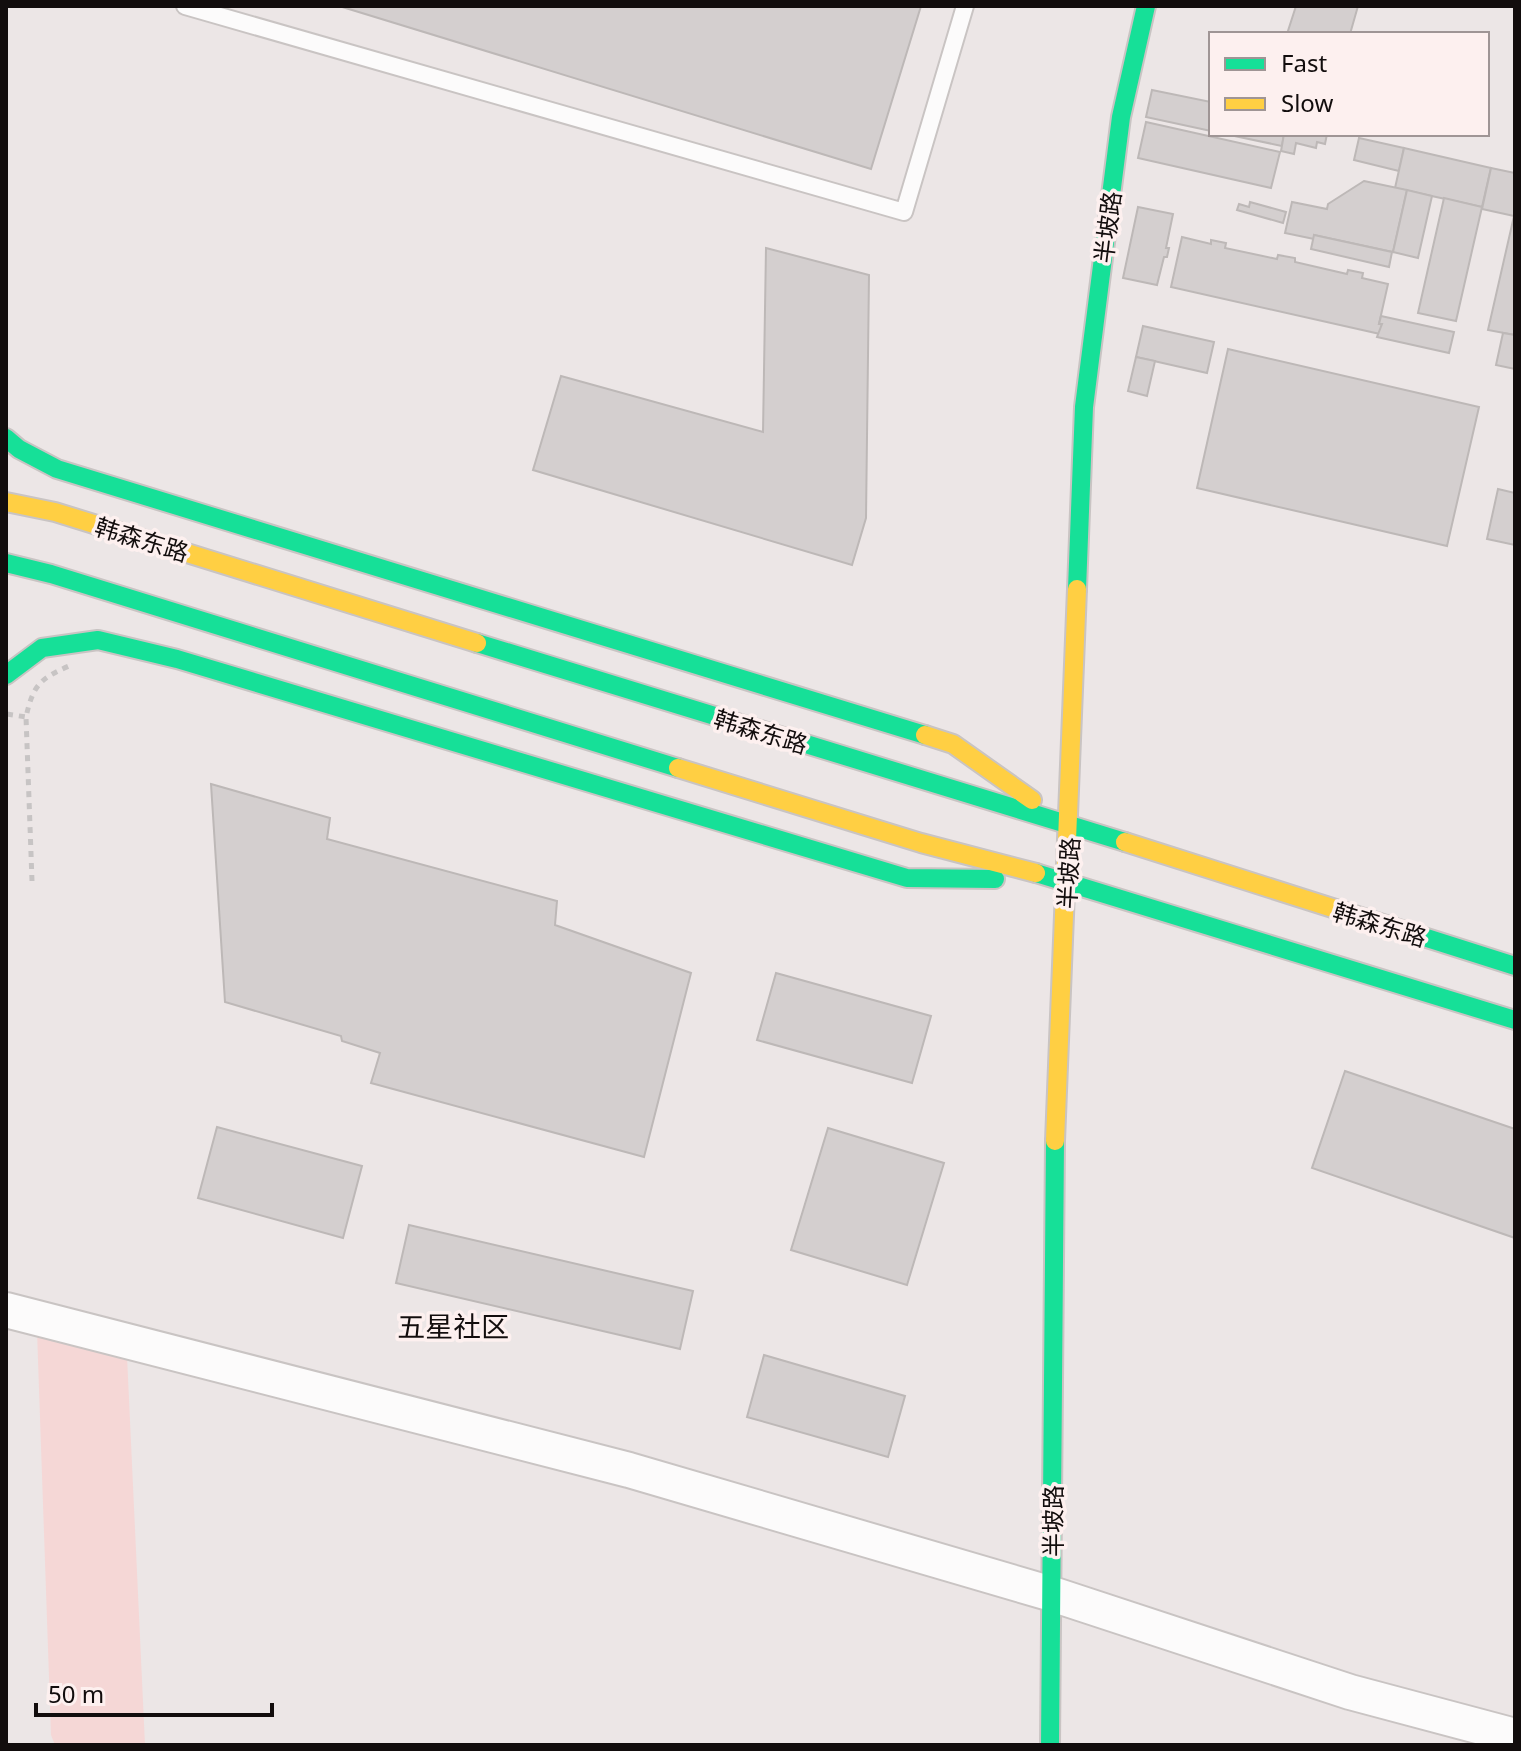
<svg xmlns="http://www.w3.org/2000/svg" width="1521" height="1751" font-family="'Noto Sans','Noto Sans SC',sans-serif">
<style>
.green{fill:#f5d7d6}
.building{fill:#d4cfcf;stroke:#bdb8b7;stroke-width:2}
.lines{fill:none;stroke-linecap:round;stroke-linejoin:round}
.lane-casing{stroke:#c9c4c3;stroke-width:20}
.street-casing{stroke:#c9c4c3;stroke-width:38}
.fast-casing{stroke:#c9c4c3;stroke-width:22}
.slow-casing{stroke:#c9c4c3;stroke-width:22}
.path{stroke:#c7c4c4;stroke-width:5;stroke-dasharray:6 6;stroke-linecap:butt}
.lane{stroke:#fcfbfb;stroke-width:16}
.street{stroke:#fcfbfb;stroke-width:34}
.fast{stroke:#16e098;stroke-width:18}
.slow{stroke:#ffcf43;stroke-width:18}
.path-bridge{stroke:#c7c4c4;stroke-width:5;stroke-dasharray:6 6;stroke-linecap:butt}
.labels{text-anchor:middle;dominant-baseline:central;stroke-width:7;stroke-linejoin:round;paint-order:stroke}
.street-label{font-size:24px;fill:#120d0d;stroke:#fdf0ef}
.quarter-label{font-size:28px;fill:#120d0d;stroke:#fdf0ef}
</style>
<rect width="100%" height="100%" fill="#ece6e6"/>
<path class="green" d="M 37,1331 L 127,1356 L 145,1745 L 55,1745 L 51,1735 Z"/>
<g class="building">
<path d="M 339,6 L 921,6 L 871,169 Z"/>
<path d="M 1296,6 L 1358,6 L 1350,34 L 1287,34 Z"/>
<path d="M 1152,90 L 1211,102 L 1211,131 L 1146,117 Z"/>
<path d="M 1146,122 L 1280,152 L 1271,188 L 1138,158 Z"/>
<path d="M 1225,134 L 1284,134 L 1282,146 Z"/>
<path d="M 1284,134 L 1327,134 L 1325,144 L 1317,142 L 1316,148 L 1296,143 L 1294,154 L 1281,151 Z"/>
<path d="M 1359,138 L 1404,148 L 1399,171 L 1354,160 Z"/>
<path d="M 1404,148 L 1491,168 L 1482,207 L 1395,188 Z"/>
<path d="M 1491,168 L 1515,173 L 1514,216 L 1482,209 Z"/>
<path d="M 1364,181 L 1407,190 L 1393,252 L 1314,235 L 1314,239 L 1285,233 L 1292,202 L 1327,209 L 1328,204 Z"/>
<path d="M 1407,190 L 1432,196 L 1418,258 L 1393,252 Z"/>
<path d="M 1444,198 L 1482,207 L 1456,321 L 1418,313 Z"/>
<path d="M 1250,202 L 1286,212 L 1283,223 L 1237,210 L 1239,204 L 1249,207 Z"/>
<path d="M 1138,207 L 1173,214 L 1166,248 L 1169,248 L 1167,257 L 1164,257 L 1157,285 L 1123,278 Z"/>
<path d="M 1514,216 L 1515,217 L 1515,335 L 1488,330 Z"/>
<path d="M 1314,235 L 1392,252 L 1389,267 L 1311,249 Z"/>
<path d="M 1182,237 L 1211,244 L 1211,240 L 1226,243 L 1225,248 L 1277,259 L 1278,255 L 1295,258 L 1295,262 L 1347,274 L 1348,270 L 1363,273 L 1362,278 L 1388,284 L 1379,324 L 1382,324 L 1380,334 L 1171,287 Z"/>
<path d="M 766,248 L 869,275 L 866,518 L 852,565 L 533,470 L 561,376 L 763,432 Z"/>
<path d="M 1381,316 L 1454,332 L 1449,353 L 1377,337 L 1382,324 L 1379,324 Z"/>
<path d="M 1143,326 L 1214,342 L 1207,373 L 1136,357 Z"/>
<path d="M 1503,333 L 1515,335 L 1515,369 L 1496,365 Z"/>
<path d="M 1228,349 L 1479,407 L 1447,546 L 1197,488 Z"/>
<path d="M 1136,357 L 1155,361 L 1147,396 L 1128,391 Z"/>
<path d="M 1498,489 L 1515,493 L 1515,545 L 1487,539 Z"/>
<path d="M 211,784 L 330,818 L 327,839 L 557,901 L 555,925 L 691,973 L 644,1157 L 371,1083 L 380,1053 L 342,1041 L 341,1036 L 225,1002 Z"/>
<path d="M 776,973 L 931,1016 L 912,1083 L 757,1040 Z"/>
<path d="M 1345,1071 L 1515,1129 L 1515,1238 L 1312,1168 Z"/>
<path d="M 217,1127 L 362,1166 L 343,1238 L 198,1198 Z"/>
<path d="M 828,1128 L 944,1163 L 907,1285 L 791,1250 Z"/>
<path d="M 409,1225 L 693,1291 L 680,1349 L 396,1283 Z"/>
<path d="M 764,1355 L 905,1396 L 888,1457 L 747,1417 Z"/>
</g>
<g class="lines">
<defs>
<path id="lane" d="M 185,6 L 904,212 L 965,6"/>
<path id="street" d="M 6,1310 L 629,1470 L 1052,1594 L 1350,1692 L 1515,1736"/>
<g id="fast">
<path d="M 6,438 L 19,449 L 57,469 L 925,735"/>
<path d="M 6,563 L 51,574 L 678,768"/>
<path d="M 1077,589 L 1084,407 L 1121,117 L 1146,6"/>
<path d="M 477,643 L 1125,842"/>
<path d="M 6,675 L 42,648 L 98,640 L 177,659 L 907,878 L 995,879"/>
<path d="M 1036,873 L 1515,1020"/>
<path d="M 1367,919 L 1515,966"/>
<path d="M 1050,1745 L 1055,1141"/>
</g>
<g id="slow">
<path d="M 6,502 L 55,512 L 477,643"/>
<path d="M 925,735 L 953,744 L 1032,800"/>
<path d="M 678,768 L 921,843 L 1036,873"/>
<path d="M 1125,842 L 1367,919"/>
<path d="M 1055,1141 L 1077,589"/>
</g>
</defs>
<use href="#lane" class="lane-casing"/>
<use href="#street" class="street-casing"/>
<use href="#fast" class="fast-casing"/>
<use href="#slow" class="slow-casing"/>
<path class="path" d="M 7,714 L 26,717"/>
<use href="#lane" class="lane"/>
<use href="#street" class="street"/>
<use href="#fast" class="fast"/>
<use href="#slow" class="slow"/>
<path class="path-bridge" d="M 32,881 L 26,717 C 33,686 39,679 69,666"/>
</g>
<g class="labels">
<g class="street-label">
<text transform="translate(1107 227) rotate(-83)">半坡路</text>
<text transform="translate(142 539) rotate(17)">韩森东路</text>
<text transform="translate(761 731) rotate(17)">韩森东路</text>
<text transform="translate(1068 873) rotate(-87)">半坡路</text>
<text transform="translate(1380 924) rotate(17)">韩森东路</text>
<text transform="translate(1052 1521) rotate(-90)">半坡路</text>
</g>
<g class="quarter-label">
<text x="453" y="1326">五星社区</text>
</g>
</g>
<rect width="1521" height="1751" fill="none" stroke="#120d0d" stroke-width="16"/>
<rect x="1209" y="32" width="280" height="104" fill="#fdf0ef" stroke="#9f9595" stroke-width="2"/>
<rect x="1225" y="58" width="40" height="12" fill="#16e098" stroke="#9f9595" stroke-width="2"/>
<text x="1281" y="72" font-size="24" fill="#120d0d">Fast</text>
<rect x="1225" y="98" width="40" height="12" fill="#ffcf43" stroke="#9f9595" stroke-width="2"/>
<text x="1281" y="112" font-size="24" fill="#120d0d">Slow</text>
<path d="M36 1703v12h236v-12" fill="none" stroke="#120d0d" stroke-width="4"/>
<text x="48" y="1703" font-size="24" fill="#120d0d" stroke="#fdf0ef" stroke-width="6" paint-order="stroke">50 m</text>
</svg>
